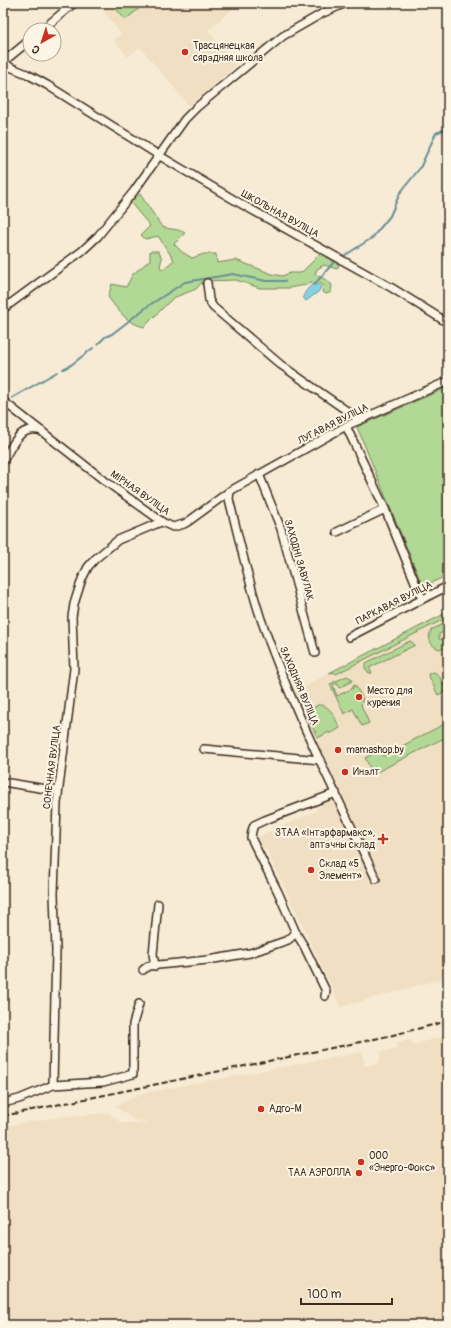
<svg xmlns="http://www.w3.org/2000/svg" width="451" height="1328" font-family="Pangolin,sans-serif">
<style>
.built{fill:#f0dfc2}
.green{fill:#b1d995;stroke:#76825a}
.water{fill:#86d2e5;stroke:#688f95}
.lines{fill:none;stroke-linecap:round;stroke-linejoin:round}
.stream{stroke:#688f95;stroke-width:2}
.minor-casing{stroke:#3b2a1e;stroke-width:10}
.minor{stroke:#fcf5e5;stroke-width:7}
.rail{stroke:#3b2a1e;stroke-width:2;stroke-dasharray:6 3;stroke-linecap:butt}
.poi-dot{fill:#c8321e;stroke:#fcf5e5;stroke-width:1.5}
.labels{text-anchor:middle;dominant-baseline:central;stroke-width:4;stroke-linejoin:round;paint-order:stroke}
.poi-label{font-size:10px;fill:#3b2a1e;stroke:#fcf5e5;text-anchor:start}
.street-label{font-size:10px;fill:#3b2a1e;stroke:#fcf5e5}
</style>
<rect width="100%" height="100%" fill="#f7ebd5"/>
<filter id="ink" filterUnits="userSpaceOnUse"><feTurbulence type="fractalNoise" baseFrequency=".025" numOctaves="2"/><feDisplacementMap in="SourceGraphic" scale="8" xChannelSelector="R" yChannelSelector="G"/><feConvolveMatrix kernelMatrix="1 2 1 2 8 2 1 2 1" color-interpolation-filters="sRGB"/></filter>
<g filter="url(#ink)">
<g class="built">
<path d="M 98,3 L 230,3 L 234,8 L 208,30 L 236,66 L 189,106 L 140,47 L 128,57 L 114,40 L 121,34 Z"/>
<path d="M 448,612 L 448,977 L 341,1007 L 266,849 L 263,850 L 257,837 L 312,813 L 334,796 L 287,697 L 325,675 Z"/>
<path d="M 448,1035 L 448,1325 L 3,1325 L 3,1126 L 66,1116 L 109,1113 L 121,1123 L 150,1123 L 134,1120 L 115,1106 L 143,1093 L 362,1052 L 365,1066 L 379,1063 L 381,1052 L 397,1048 L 396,1043 L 411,1040 L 413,1045 Z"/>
</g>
<g class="green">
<path d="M 112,3 L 146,3 L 125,20 Z"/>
<path d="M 140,194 L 162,227 C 171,230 177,228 185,233 L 174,244 L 182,252 L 192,258 L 204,254 L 216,254 L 217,263 L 236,260 L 272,274 L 282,276 L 290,273 L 301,273 L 320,254 L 339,265 L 337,269 L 324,265 L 317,269 L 315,274 L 326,280 L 332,285 L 331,292 L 327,294 L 322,292 L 324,286 L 320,283 L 311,282 L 306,285 L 289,288 L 260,288 L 236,280 L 203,281 L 196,289 L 173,298 L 144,327 C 125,322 119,311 108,297 L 112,284 L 126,287 L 133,274 L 150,260 L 150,251 L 158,251 L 162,258 L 160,266 L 162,270 L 174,260 L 158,236 L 145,239 L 141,235 L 150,226 L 130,202 Z"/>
<path d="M 448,387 L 448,575 L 423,587 L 357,427 Z"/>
<path d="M 448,612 L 448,617 L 336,674 L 334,672 L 329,674 L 329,673 Z"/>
<path d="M 448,622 L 448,630 L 439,634 L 439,638 L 440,640 L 443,638 L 444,640 L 448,638 L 448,646 L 440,649 C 431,647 427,639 431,630 Z"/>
<path d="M 410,641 L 413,643 L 415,645 L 369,668 L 372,673 L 369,673 L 365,668 L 366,663 Z"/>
<path d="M 434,672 C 440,675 446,686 444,692 L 438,695 L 428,674 Z"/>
<path d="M 347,676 L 352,679 L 352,681 L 339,688 L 337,683 L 333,685 L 337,696 L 353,688 L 353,686 L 355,685 L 363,699 L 361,705 L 369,723 L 362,726 L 353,709 L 344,714 L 330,684 Z"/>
<path d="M 318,705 C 331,704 335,719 340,728 L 330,734 L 329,732 L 318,738 L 305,713 Z"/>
<path d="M 448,722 L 448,736 L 373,774 L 365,758 L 376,752 L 374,747 L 377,745 L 383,756 Z"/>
</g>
<path class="water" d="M 316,283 L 320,286 L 321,288 L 318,292 L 306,301 L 303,297 C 306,290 309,286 316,283 Z"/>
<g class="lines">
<g class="stream">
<path d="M 447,99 L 445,102 L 448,106"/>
<path d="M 344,256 L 372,238 L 390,216 L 400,193 L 420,168 L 436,133 L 448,128"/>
<path d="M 314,285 L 334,262"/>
<path d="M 98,344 L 105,337 L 112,334 L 148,306 L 185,282 L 233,274 L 266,281 L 285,281"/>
<path d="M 63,369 L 71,365 L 93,348"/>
<path d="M 12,398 L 57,372"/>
</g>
<defs>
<g id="minor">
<path d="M 42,30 L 74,3"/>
<path d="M 3,62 L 30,40"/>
<path d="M 4,62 L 10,67 L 27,74 L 47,85 L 160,156 L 243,205 L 392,288 L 448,323"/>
<path d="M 207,283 L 209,300 L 213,307 L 281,365 L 360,420"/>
<path d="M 3,309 L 82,251 L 98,236 L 134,191 L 185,119 L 197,107 L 283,36 L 323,13 L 346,3"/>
<path d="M 3,401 L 105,481 L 164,523 L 173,527 L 184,524 L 189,521 L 230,491 L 346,426 L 448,381"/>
<path d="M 346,426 L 385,509 L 422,599"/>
<path d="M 3,461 C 13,445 19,424 42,431"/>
<path d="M 259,474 L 281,529 L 315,653"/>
<path d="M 230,491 L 229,499 C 239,539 248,580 261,619 C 292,709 336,793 376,879"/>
<path d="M 337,532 L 385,509"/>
<path d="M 349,637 L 448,586"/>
<path d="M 204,749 L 320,760"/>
<path d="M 3,782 L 58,791"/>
<path d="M 155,966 L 153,954 L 158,904"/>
<path d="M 143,970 L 148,966 L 208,960 L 250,953 L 288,940 L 296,933"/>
<path d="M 325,996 L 326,991 L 304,946 L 296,933 L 278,892 L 251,838 L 252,831 L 254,825 L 265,820 L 336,793"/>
<path d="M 53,1085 L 56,950 L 54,894 L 57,803 L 74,669 L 72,617 L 74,604 L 82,579 L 88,567 L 95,559 L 118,540 L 161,522"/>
<path d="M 3,1103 L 19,1099 L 53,1085 L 103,1082 L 133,1074 L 133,1024 L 139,1004"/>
</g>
</defs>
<use href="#minor" class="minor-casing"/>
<use href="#minor" class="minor"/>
<path class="rail" d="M 3,1116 L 351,1044 L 393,1035 L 448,1021"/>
</g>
</g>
<g class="poi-dot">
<circle cx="185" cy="52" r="4"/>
<circle cx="359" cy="697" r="4"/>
<circle cx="338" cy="750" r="4"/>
<circle cx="345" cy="772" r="4"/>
<path d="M381 833h4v4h4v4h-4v4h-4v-4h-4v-4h4z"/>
<circle cx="311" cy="870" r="4"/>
<circle cx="261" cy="1109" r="4"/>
<circle cx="361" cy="1162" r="4"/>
<circle cx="359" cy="1173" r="4"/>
</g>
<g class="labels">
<g class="poi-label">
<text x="193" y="46">Трасцянецкая<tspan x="193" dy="12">сярэдняя школа</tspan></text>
<text x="367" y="691">Место для<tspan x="367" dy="12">курения</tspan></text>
<text x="346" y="750">mamashop.by</text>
<text x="353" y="772">Инэлт</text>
<text x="375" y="833" text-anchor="end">ЗТАА «Інтэрфармакс»,<tspan x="375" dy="12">аптэчны склад</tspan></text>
<text x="319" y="864">Склад «5<tspan x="319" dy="12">Элемент»</tspan></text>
<text x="269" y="1109">Адго-М</text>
<text x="369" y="1156">ООО<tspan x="369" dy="12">«Энерго-Фокс»</tspan></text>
<text x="351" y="1173" text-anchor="end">ТАА АЭРОЛЛА</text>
</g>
<g class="street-label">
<text transform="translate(280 214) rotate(29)">ШКОЛЬНАЯ ВУЛІЦА</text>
<text transform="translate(333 424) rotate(-27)">ЛУГАВАЯ ВУЛІЦА</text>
<text transform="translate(140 493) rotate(35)">МІРНАЯ ВУЛІЦА</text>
<text transform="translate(299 560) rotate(74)">ЗАХОДНІ ЗАВУЛАК</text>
<text transform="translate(394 603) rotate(-27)">ПАРКАВАЯ ВУЛІЦА</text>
<text transform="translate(299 686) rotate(67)">ЗАХОДНЯЯ ВУЛІЦА</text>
<text transform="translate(52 767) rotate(-83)">СОНЕЧНАЯ ВУЛІЦА</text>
</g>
</g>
<rect width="451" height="1328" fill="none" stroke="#fcf5e5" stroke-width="16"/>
<rect x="8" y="8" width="435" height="1312" fill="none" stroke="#3b2a1e" stroke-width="1.5" filter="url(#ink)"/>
<g transform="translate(42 42) rotate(219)"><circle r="19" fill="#fcf5e5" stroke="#afa495"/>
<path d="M0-3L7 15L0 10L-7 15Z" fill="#c8321e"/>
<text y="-6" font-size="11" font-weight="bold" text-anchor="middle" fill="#3b2a1e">С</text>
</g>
<path d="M301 1298v6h91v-6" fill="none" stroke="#3b2a1e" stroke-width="2"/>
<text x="307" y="1298" font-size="12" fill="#3b2a1e" stroke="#fcf5e5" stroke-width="3" paint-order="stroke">100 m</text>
</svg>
